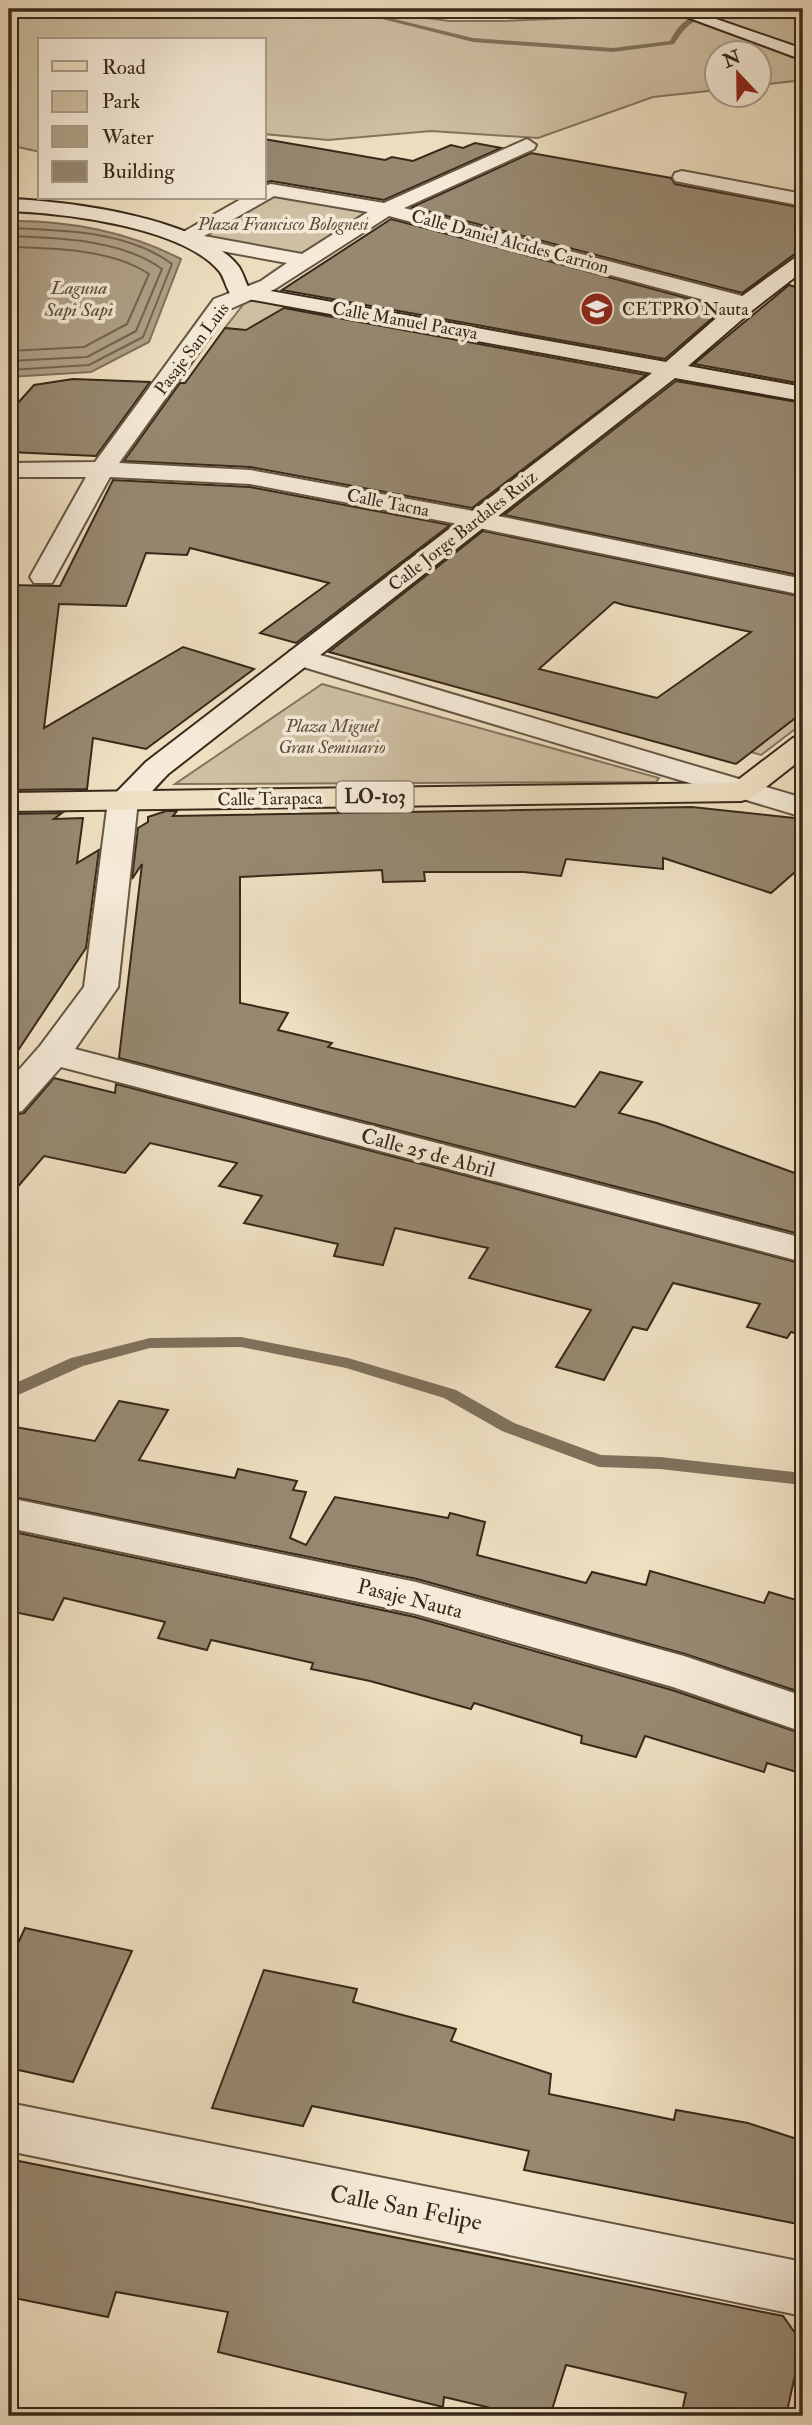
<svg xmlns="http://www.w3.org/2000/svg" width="812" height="2425" font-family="'IM FELL Double Pica',serif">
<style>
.green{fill:#cfc0a4;stroke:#84745e;stroke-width:2}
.water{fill:#b0a188;stroke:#80715c;stroke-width:2}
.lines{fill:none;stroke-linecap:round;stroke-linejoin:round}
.shore{stroke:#746550;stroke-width:2}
.stream{fill:#80715c;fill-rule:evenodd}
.building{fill:#978870;stroke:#382919;stroke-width:2;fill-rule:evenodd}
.street-casing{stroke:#665643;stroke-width:4}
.secondary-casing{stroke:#382919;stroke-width:4}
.primary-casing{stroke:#382919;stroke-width:4}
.street{fill:#f4ead7;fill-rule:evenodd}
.secondary{fill:#f4ead7;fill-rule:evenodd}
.primary{fill:#eedfc1;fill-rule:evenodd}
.labels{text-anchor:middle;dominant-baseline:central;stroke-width:7;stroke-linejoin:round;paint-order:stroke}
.far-park-label{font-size:18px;font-style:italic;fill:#5e4f3c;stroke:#f4ead7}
.far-street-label{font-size:18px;fill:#382919;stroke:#f4ead7}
.far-poi-label{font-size:18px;fill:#382919;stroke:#f4ead7;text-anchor:start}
.far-water-label{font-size:19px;font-style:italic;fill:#5c4d3a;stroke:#f4ead7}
.shield{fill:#f4ead7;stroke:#706352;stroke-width:2}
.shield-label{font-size:19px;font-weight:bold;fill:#382919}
.street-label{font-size:21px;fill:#382919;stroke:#f4ead7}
.near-street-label{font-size:24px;fill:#382919;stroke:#f4ead7}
</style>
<rect width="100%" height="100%" fill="#eedfc1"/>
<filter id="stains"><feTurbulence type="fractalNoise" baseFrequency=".00286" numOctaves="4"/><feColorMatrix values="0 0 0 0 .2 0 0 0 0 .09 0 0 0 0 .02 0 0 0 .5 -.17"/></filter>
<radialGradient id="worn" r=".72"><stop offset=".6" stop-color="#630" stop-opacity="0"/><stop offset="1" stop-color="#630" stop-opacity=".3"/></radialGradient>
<g class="green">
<path d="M 9,9 L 388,9 L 412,16 L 449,21 L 502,21 L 626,16 L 662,9 L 803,9 L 803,80 L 760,85 L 760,52 L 718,52 L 717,90 L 653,97 L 538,138 L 431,131 L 328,140 L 264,134 L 264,40 L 40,40 L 40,152 L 9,145 Z"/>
<path d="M 278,194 L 378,209 L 306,257 L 197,239 Z"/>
<path d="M 262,298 L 408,324 L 390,335 L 266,333 L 225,328 L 246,301 Z"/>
<path d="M 322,684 L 659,778 L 656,782 L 175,784 Z"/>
<path d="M 803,712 L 803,723 L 761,755 L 751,752 Z"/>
</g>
<path class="water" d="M 9,221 C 68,220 129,232 181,259 L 149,342 L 91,372 L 9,377 Z"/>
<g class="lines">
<g class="shore">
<path d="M 9,228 C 62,230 128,231 172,264 L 143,337 L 89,365 L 9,370"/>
<path d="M 9,236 C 58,238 121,239 162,269 L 136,331 L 87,357 L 9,361"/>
<path d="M 9,247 C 53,248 112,249 149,274 L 127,324 L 84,347 L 9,351"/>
</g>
<g class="stream">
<path d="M 9,9 L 30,14 L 124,9 L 30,18 L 9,13 Z"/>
<path d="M 343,9 L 353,9 L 473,38 L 613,48 L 670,41 C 674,33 679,25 687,20 C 716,2 770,13 803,13 L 803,17 C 773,17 719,6 692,23 C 684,28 679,37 674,44 L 613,52 L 473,42 Z"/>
<path d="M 241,1337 L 348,1358 L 456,1390 L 514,1423 L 601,1455 L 660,1457 L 803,1473 L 803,1485 L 660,1469 L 599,1467 L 502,1431 L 444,1398 L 346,1368 L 241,1347 L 150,1348 L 83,1366 L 9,1399 L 9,1386 L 71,1358 L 150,1338 Z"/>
</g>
</g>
<g class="building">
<path d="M 264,139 L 385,160 L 392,157 L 413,161 L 451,145 L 463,148 L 475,143 L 501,148 L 384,200 L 271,181 L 264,183 Z"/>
<path d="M 531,153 L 671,178 L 675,184 L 803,208 L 803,248 L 742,293 L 412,207 Z"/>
<path d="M 391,219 L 724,308 L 665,359 L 282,290 Z"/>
<path d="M 789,285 L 803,289 L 803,384 L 694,364 Z"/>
<path d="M 284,308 L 646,375 L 472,508 L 250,467 L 124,461 L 180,383 L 185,383 L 225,328 L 246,330 Z"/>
<path d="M 73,379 L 150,382 L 96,456 L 9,452 L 9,413 L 34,385 Z"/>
<path d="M 676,381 L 803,403 L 803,576 L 504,515 Z"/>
<path d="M 113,480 L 250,487 L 450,525 L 296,643 L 260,633 L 329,583 L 190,548 L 187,555 L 146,553 L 126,606 L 59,604 L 44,728 L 183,647 L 254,669 L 146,749 L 93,738 L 87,789 L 9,790 L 9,585 L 60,586 Z"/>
<path d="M 483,531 L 803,597 L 803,712 L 736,764 L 329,652 ZM 614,602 L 624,605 L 751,632 L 657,698 L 539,669 Z"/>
<path d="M 692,807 L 803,819 L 803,865 L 771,893 L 663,858 L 663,869 L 566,859 L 561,876 L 524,872 L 424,872 L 425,881 L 383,882 L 382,870 L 240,877 L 240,1003 L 288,1013 L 278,1030 L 332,1043 L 328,1047 L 575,1107 L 600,1072 L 642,1082 L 619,1113 L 657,1123 L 803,1176 L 803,1235 L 119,1058 L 142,864 L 132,879 L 138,828 L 148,822 L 148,817 L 166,811 L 177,811 L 173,816 Z"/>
<path d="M 62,813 L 54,819 L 83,818 L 77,863 L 99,850 L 86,948 L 9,1064 L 9,930 L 13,905 L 9,905 L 9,814 Z"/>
<path d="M 54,1078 L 115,1093 L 116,1084 L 803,1264 L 803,1335 L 791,1332 L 787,1338 L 747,1327 L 760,1304 L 673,1283 L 647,1330 L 633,1327 L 604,1380 L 556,1367 L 591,1310 L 469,1278 L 488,1248 L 395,1228 L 383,1265 L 334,1256 L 338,1244 L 244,1223 L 262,1196 L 219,1186 L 237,1163 L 150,1143 L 125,1173 L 44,1156 L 9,1197 L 9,1116 L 24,1113 Z"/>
<path d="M 119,1401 L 168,1410 L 139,1460 L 235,1478 L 238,1469 L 297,1481 L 293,1490 L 306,1492 L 290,1538 L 306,1545 L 335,1497 L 448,1518 L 450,1513 L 485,1522 L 477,1555 L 586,1583 L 592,1572 L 646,1585 L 650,1571 L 764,1603 L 769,1592 L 803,1602 L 803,1693 L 685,1654 L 417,1579 L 9,1496 L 9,1426 L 95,1441 Z"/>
<path d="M 9,1531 L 415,1617 L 672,1690 L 803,1734 L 803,1774 L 767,1763 L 764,1772 L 645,1736 L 636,1757 L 581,1743 L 582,1736 L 474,1703 L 471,1709 L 370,1681 L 311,1669 L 313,1663 L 211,1640 L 207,1650 L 158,1638 L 165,1622 L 64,1598 L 53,1620 L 9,1611 Z"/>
<path d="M 25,1928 L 132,1951 L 73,2082 L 9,2068 L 9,1963 Z"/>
<path d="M 264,1970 L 357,1989 L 353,2002 L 456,2029 L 451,2041 L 551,2074 L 549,2094 L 674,2120 L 676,2110 L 748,2123 L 803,2141 L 803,2225 L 524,2170 L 529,2151 L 416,2127 L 312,2106 L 303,2126 L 212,2108 Z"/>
<path d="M 9,2159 L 783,2316 L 802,2343 L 786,2416 L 681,2416 L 686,2393 L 566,2365 L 550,2416 L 525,2416 L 444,2397 L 443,2407 L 218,2352 L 228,2312 L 116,2292 L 108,2317 L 9,2297 Z"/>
</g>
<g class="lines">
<defs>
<g id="street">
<path d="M 425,9 L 457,9 C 450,16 432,16 425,9 Z"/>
<path d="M 527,139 L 536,145 L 534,149 L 404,208 L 754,299 L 757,304 L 754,309 L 738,309 L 389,216 L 275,289 L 230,309 L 119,463 L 250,470 L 479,512 L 803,579 L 803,595 L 479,528 L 250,484 L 110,477 L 52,583 L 34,583 L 30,577 L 86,477 L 9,477 L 9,463 L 95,462 L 214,299 L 261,281 L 287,263 L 178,243 L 175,239 L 178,235 L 243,198 L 264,198 L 264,186 L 271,184 L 384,203 ZM 274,196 L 368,212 L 302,254 L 204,236 Z"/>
<path d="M 682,171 L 803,194 L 803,206 L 675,181 L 673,177 L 675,173 Z"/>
<path d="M 300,649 L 803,798 L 803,817 L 290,663 L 286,657 L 290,651 Z"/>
<path d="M 123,792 L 134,794 L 138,801 L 118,987 L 75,1049 L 803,1238 L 803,1262 L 61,1067 L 22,1111 L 9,1114 L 9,1081 L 40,1046 L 84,987 L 108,801 L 112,794 Z"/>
<path d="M 9,1498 L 416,1582 L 684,1656 L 803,1696 L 803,1732 L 673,1687 L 416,1614 L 9,1528 Z"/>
<path d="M 9,2103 L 803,2262 L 803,2316 L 9,2151 Z"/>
</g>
<g id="secondary">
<path d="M 665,9 L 687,9 L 803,49 L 803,60 Z"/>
<path d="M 9,199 C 68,201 202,218 239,267 C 243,273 245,281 248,287 L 666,362 L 738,299 L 796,257 L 803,255 L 803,271 L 754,309 L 688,366 L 803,387 L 803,401 L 675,378 L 168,774 C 151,791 137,814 112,808 L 108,801 L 146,762 L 652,373 L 232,296 C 226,289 225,279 220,272 C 184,227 64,213 9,211 Z"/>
</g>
<path id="primary" d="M 803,735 L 803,758 L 752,798 L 741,801 L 9,811 L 9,793 L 734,783 L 793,738 Z"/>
</defs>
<use href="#street" class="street-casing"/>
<use href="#secondary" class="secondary-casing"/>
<use href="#primary" class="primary-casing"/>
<use href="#street" class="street"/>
<use href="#secondary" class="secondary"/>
<use href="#primary" class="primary"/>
</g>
<defs>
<symbol id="university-disc" viewBox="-11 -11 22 22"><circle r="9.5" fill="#8f2418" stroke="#f4ead7"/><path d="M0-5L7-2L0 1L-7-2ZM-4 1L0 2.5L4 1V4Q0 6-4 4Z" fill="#fff"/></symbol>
</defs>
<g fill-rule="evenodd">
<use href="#university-disc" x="578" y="290" width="38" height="38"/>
</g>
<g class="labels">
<g class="far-park-label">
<text x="283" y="224">Plaza Francisco Bolognesi</text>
<text x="332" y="726">Plaza Miguel<tspan x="332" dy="21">Grau Seminario</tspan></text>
</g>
<g class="far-street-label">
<text transform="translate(510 242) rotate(15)">Calle Daniel Alcides Carrion</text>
<text transform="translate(405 321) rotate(10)">Calle Manuel Pacaya</text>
<text transform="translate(192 349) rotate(-53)">Pasaje San Luis</text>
<text transform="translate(388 503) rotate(11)">Calle Tacna</text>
<text transform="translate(463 531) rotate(-38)">Calle Jorge Bardales Ruiz</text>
<text transform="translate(270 799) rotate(-1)">Calle Tarapaca</text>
</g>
<g class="far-poi-label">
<text x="622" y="309">CETPRO Nauta</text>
</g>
<g class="far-water-label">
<text x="79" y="288">Laguna<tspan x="79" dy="22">Sapi Sapi</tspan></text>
</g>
<rect class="shield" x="336.5" y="781.5" width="77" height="31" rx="5"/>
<g class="shield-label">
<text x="375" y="797">LO-103</text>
</g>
<g class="street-label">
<text transform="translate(428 1153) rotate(15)">Calle 25 de Abril</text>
<text transform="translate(410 1599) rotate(14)">Pasaje Nauta</text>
</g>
<g class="near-street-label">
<text transform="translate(406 2208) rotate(11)">Calle San Felipe</text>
</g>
</g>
<rect width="812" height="2425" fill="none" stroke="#eedfc1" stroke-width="35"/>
<rect x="10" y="10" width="791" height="2404" fill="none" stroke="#382919" stroke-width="3.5"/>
<rect x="18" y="18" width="777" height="2390" fill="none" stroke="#382919" stroke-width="2"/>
<rect x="38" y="38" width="228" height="161" fill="#f4ead7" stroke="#a99d8b" stroke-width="2"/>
<rect x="52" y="61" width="35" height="10" fill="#eedfc1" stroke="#a99d8b" stroke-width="2"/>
<text x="102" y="74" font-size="21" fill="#382919">Road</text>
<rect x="52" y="91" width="35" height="21" fill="#cfc0a4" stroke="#a99d8b" stroke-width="2"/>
<text x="102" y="108" font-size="21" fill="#382919">Park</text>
<rect x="52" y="126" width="35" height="21" fill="#b0a188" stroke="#a99d8b" stroke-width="2"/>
<text x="102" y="144" font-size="21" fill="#382919">Water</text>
<rect x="52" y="161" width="35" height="21" fill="#978870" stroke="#a99d8b" stroke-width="2"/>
<text x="102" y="178" font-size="21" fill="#382919">Building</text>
<g transform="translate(738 74) rotate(338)"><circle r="33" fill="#f4ead7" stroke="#a99d8b" stroke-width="2"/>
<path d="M0-5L12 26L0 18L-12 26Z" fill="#8f2418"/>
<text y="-10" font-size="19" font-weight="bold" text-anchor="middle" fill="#382919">N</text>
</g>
<rect width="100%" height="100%" filter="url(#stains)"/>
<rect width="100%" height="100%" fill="url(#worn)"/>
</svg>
